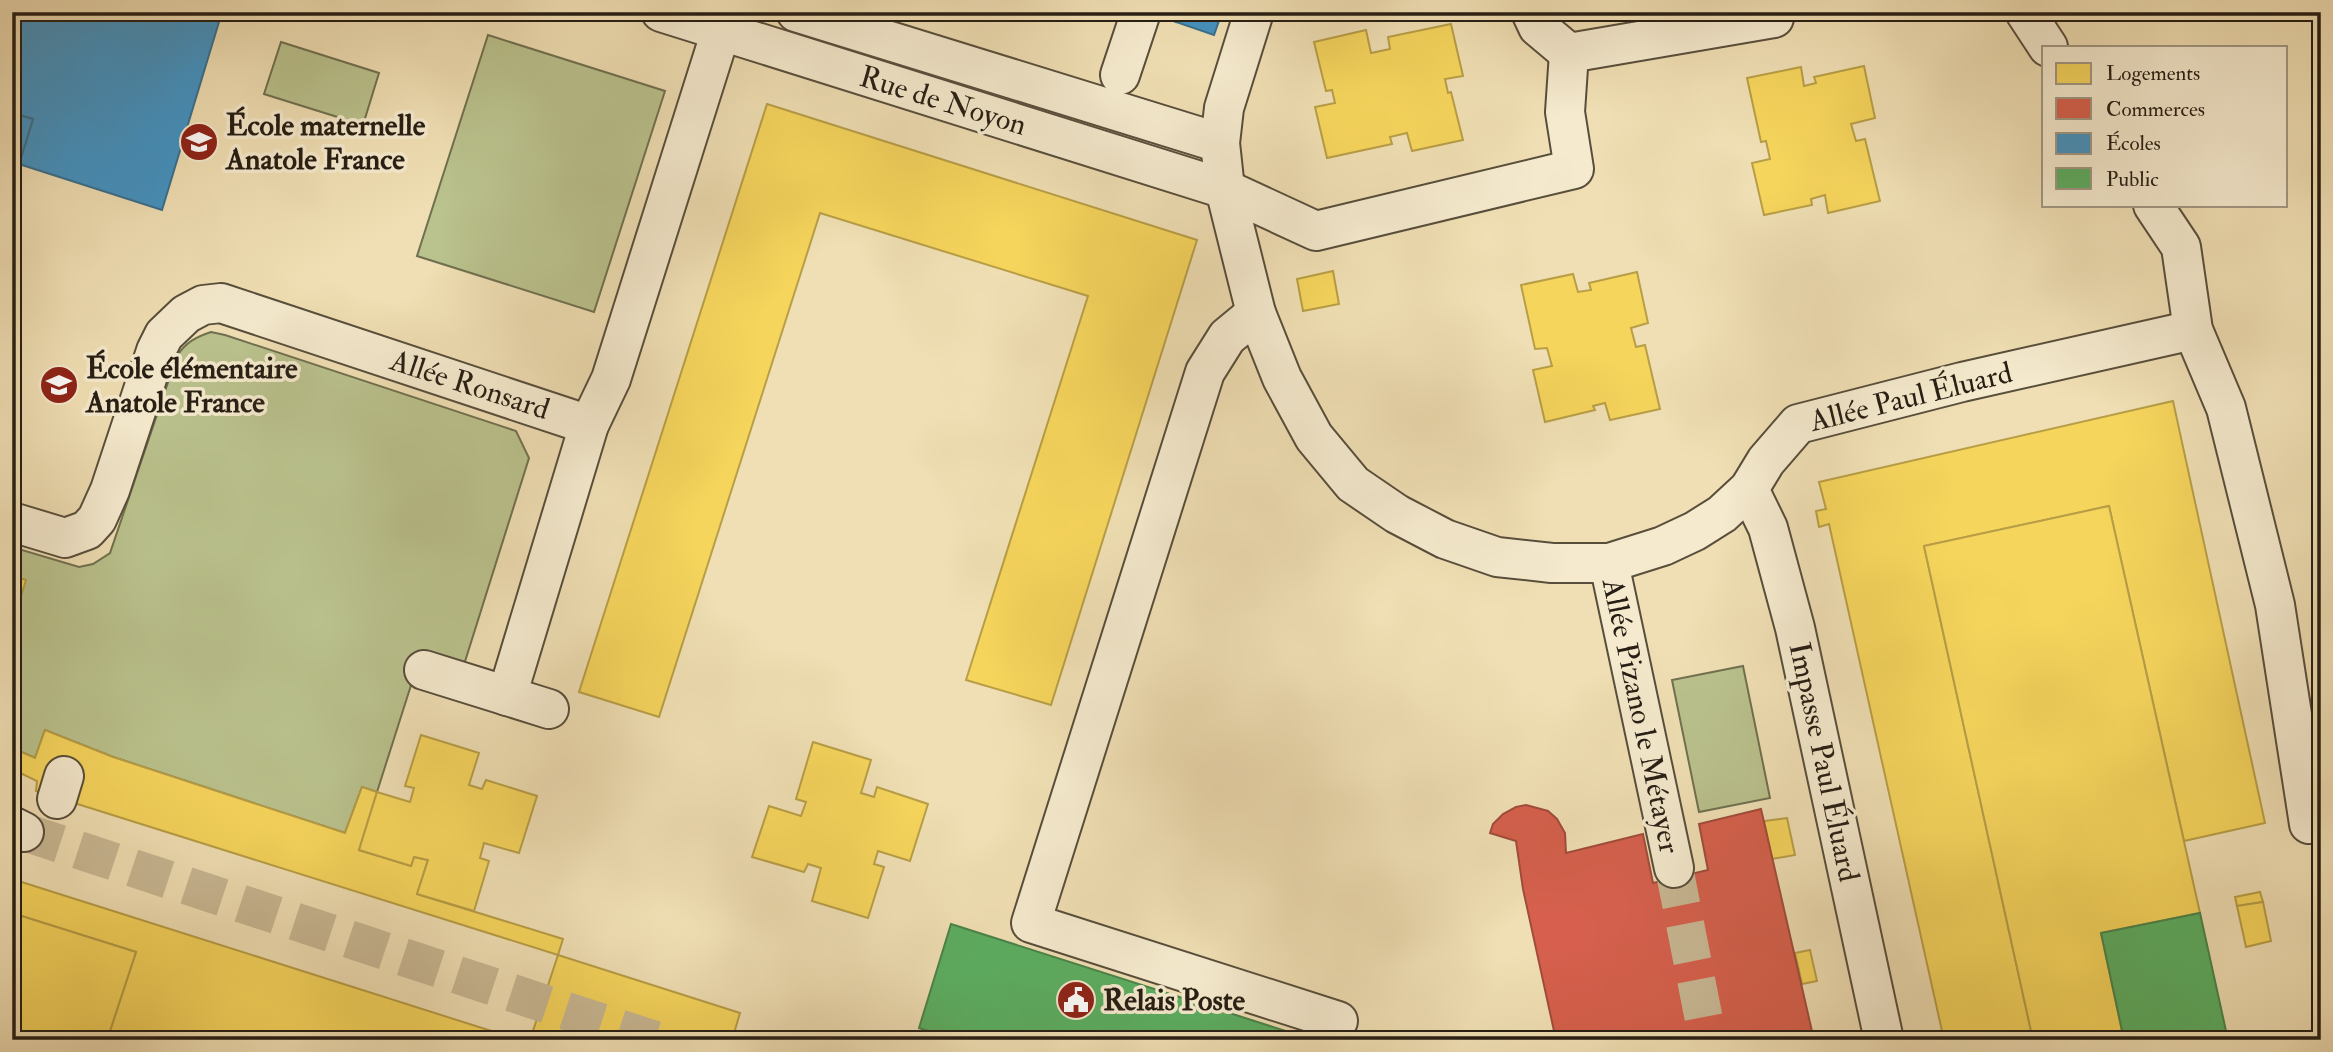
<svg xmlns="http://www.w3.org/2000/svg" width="2333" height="1052" font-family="'IM FELL Double Pica',serif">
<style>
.green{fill:#bac28d;stroke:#707050;stroke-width:2}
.homes{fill:#f6d55c;stroke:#b89e46;stroke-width:2}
.shops{fill:#d6604d;stroke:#a14c3c;stroke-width:2}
.schools{fill:#4393c3;stroke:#3a708e;stroke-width:2}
.public{fill:#5aae61;stroke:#4a834a;stroke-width:2}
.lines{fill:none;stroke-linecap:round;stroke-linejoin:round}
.minor-tunnel{stroke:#c8b894;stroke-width:38;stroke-dasharray:38 19;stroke-linecap:butt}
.minor-casing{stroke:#584e3c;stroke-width:42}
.minor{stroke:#f5eace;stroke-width:38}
.labels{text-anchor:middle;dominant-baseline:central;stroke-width:7;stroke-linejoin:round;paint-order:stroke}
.street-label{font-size:30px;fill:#261e14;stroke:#f5eace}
.poi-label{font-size:30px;font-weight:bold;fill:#261e14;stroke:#f5eace;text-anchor:start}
</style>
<rect width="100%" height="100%" fill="#f0dfb4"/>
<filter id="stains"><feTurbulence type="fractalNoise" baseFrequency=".00286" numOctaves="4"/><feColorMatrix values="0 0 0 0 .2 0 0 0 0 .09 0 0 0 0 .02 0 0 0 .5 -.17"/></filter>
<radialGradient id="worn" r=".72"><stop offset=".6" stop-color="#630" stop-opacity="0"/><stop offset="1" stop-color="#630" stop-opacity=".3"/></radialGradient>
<g class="green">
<path d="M 488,35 L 665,91 L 594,312 L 417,256 Z"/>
<path d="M 281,42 L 379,73 L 363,125 L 264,94 Z"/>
<path d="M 211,332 L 225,335 L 516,431 L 529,458 L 462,671 L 420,657 L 377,792 L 362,787 L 345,833 L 113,757 L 45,730 L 35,758 L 12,748 L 12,547 L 79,567 L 93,564 L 110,553 L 177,356 C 186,342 196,337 211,332 Z"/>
<path d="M 1743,666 L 1770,798 L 1699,812 L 1672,680 Z"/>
</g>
<g class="homes">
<path d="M 1451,24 L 1463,76 L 1445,79 L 1448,93 L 1451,92 L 1463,140 L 1412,151 L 1407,133 L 1390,137 L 1392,144 L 1327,158 L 1315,107 L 1335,103 L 1332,90 L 1326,91 L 1314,42 L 1366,30 L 1371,53 L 1390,49 L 1388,37 Z"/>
<path d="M 1864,66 L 1875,118 L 1851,124 L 1856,141 L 1865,139 L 1880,201 L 1828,213 L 1825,195 L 1811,199 L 1812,205 L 1764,215 L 1752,163 L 1770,159 L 1766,141 L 1761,142 L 1747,78 L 1801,67 L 1804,86 L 1816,83 L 1814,77 Z"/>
<path d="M 767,104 L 1197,240 L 1051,705 L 966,680 L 1088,296 L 820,213 L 659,717 L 579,692 Z"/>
<path d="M 1333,271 L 1339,304 L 1303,311 L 1297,279 Z"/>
<path d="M 1637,272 L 1648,323 L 1631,328 L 1636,347 L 1645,345 L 1660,409 L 1610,420 L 1605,403 L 1593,406 L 1595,410 L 1545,422 L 1533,370 L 1552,366 L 1547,348 L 1535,349 L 1521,285 L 1573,274 L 1578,292 L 1591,290 L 1589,283 Z"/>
<path d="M 2173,401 L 2265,823 L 2184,841 L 2109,506 L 1924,546 L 2033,1040 L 1944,1040 L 1829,524 L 1819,527 L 1816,511 L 1826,509 L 1819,482 Z"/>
<path d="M 2109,506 L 2200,913 L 2101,933 L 2124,1040 L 2033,1040 L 1924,546 Z"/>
<path d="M 12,576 L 26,580 L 12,626 Z"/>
<path d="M 45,730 L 113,757 L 345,833 L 362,787 L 377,792 L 359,850 L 411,866 L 414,857 L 428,860 L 417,894 L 563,939 L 558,955 L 36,791 L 37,781 L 12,769 L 12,748 L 35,758 Z"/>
<path d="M 421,735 L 479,753 L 469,785 L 482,789 L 486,780 L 537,796 L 519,853 L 484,843 L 480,858 L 489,861 L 474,911 L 417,894 L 428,860 L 414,857 L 411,866 L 359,850 L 377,792 L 410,802 L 414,788 L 405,786 Z"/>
<path d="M 813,742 L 871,760 L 861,793 L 874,797 L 877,787 L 928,804 L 910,861 L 878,851 L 874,864 L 884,867 L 868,918 L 812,901 L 821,868 L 808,864 L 804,872 L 752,857 L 769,806 L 801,816 L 806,802 L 796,799 Z"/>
<path d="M 1787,818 L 1795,855 L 1772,859 L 1764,821 Z"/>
<path d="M 12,879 L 151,923 L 520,1040 L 107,1040 L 136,952 L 12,913 Z"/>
<path d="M 2260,892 L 2263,902 L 2237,906 L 2235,897 Z"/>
<path d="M 2263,902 L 2271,941 L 2246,947 L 2237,906 Z"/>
<path d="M 12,913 L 136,952 L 107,1040 L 37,1040 L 12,1032 Z"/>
<path d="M 1810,950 L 1817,981 L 1802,984 L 1795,953 Z"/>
<path d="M 558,955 L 740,1013 L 732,1040 L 530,1040 Z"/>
</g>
<path class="shops" d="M 1526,805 L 1548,811 L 1557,819 L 1565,833 L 1566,853 L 1643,834 L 1653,883 L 1708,870 L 1699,824 L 1761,809 L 1814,1040 L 1556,1040 L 1523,889 L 1516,841 L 1490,833 L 1493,824 L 1503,814 L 1516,807 Z"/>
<g class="schools">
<path d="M 12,12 L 222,12 L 162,210 L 19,164 L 33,119 L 12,113 Z"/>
<path d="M 1149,12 L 1180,12 L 1176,22 Z"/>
<path d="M 1180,12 L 1214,12 L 1221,15 L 1214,35 L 1176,22 Z"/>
<path d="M 12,113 L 33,119 L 12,187 Z"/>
</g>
<g class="public">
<path d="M 2200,913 L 2228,1040 L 2124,1040 L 2101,933 Z"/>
<path d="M 951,924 L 1314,1040 L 957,1040 L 919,1028 Z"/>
</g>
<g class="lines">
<g class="minor-tunnel">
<path d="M 24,832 L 655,1040"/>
<path d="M 1674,868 L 1708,1040"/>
</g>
<defs>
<g id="minor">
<path d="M 661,12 L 1225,189 L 1316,231 L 1574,169 L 1565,112 L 1569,53 L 1774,18"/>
<path d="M 796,12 L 1220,143"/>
<path d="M 1254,12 L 1224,108 L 1220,143 L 1225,189 L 1256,313 L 1282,378 L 1314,437 L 1353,484 L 1397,514 L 1445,539 L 1497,557 L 1552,563 L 1609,563 L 1663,546 L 1695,531 L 1722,514 L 1749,489 L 1766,461 L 1798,424 L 1962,382 L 2193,330"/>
<path d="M 1531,12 L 1538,27 L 1569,53"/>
<path d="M 2025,12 L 2048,47"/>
<path d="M 1120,75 L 1141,12"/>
<path d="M 2153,205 L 2181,247 L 2193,330 L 2226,408 L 2275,605 L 2309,824"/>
<path d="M 1256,313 L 1227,337 L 1205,372 L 1031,923 L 1338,1021"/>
<path d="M 1749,489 L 1768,528 L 1795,628 L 1884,1040"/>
<path d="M 12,522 L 65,538 L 87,530 L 97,519 L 110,490 L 156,351 L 164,335 L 186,314 L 203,305 L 221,303 L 589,425"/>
<path d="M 1609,563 L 1674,868"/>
<path d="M 424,670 L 549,709"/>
<path d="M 507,696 L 589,425 L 611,379 L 721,31"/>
<path d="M 57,799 L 64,776"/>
<path d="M 12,826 L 24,832"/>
</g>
</defs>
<use href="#minor" class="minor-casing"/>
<use href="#minor" class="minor"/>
</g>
<defs>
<symbol id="school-disc" viewBox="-11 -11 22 22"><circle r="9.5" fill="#8f2418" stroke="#f5eace"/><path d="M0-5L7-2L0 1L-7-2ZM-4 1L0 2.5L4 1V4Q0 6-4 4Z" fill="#fff"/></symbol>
<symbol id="civic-disc" viewBox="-11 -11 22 22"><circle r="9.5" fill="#8f2418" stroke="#f5eace"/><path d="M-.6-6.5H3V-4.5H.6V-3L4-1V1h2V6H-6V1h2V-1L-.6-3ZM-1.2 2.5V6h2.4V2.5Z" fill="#fff"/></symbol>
</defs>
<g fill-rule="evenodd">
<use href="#school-disc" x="177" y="120" width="44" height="44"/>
<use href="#school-disc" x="37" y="363" width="44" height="44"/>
<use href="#civic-disc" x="1054" y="978" width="44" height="44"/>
</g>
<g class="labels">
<g class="street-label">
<text transform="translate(943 101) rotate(17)">Rue de Noyon</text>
<text transform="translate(470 385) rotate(18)">Allée Ronsard</text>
<text transform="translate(1911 397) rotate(-14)">Allée Paul Éluard</text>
<text transform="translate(1641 716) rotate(78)">Allée Pizano le Métayer</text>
<text transform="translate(1824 762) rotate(78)">Impasse Paul Éluard</text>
</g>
<g class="poi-label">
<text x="226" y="125">École maternelle<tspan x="226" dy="34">Anatole France</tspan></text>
<text x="86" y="368">École élémentaire<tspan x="86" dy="34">Anatole France</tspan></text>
<text x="1103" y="1000">Relais Poste</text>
</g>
</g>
<rect width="2333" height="1052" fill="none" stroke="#f0dfb4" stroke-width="42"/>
<rect x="14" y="14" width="2305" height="1024" fill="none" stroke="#261e14" stroke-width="3.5"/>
<rect x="21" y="21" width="2291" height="1010" fill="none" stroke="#261e14" stroke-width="2"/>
<rect x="2042" y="46" width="245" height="161" fill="#f5eace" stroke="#a29884" stroke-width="2"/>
<rect x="2056" y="63" width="35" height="21" fill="#f6d55c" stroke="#a29884" stroke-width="2"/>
<text x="2106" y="80" font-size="21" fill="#261e14">Logements</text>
<rect x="2056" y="98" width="35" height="21" fill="#d6604d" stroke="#a29884" stroke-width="2"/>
<text x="2106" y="116" font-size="21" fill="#261e14">Commerces</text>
<rect x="2056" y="133" width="35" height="21" fill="#4393c3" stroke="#a29884" stroke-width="2"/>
<text x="2106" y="150" font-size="21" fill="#261e14">Écoles</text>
<rect x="2056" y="168" width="35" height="21" fill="#5aae61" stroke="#a29884" stroke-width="2"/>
<text x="2106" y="186" font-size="21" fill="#261e14">Public</text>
<rect width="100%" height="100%" filter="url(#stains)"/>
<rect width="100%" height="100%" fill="url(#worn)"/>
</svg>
